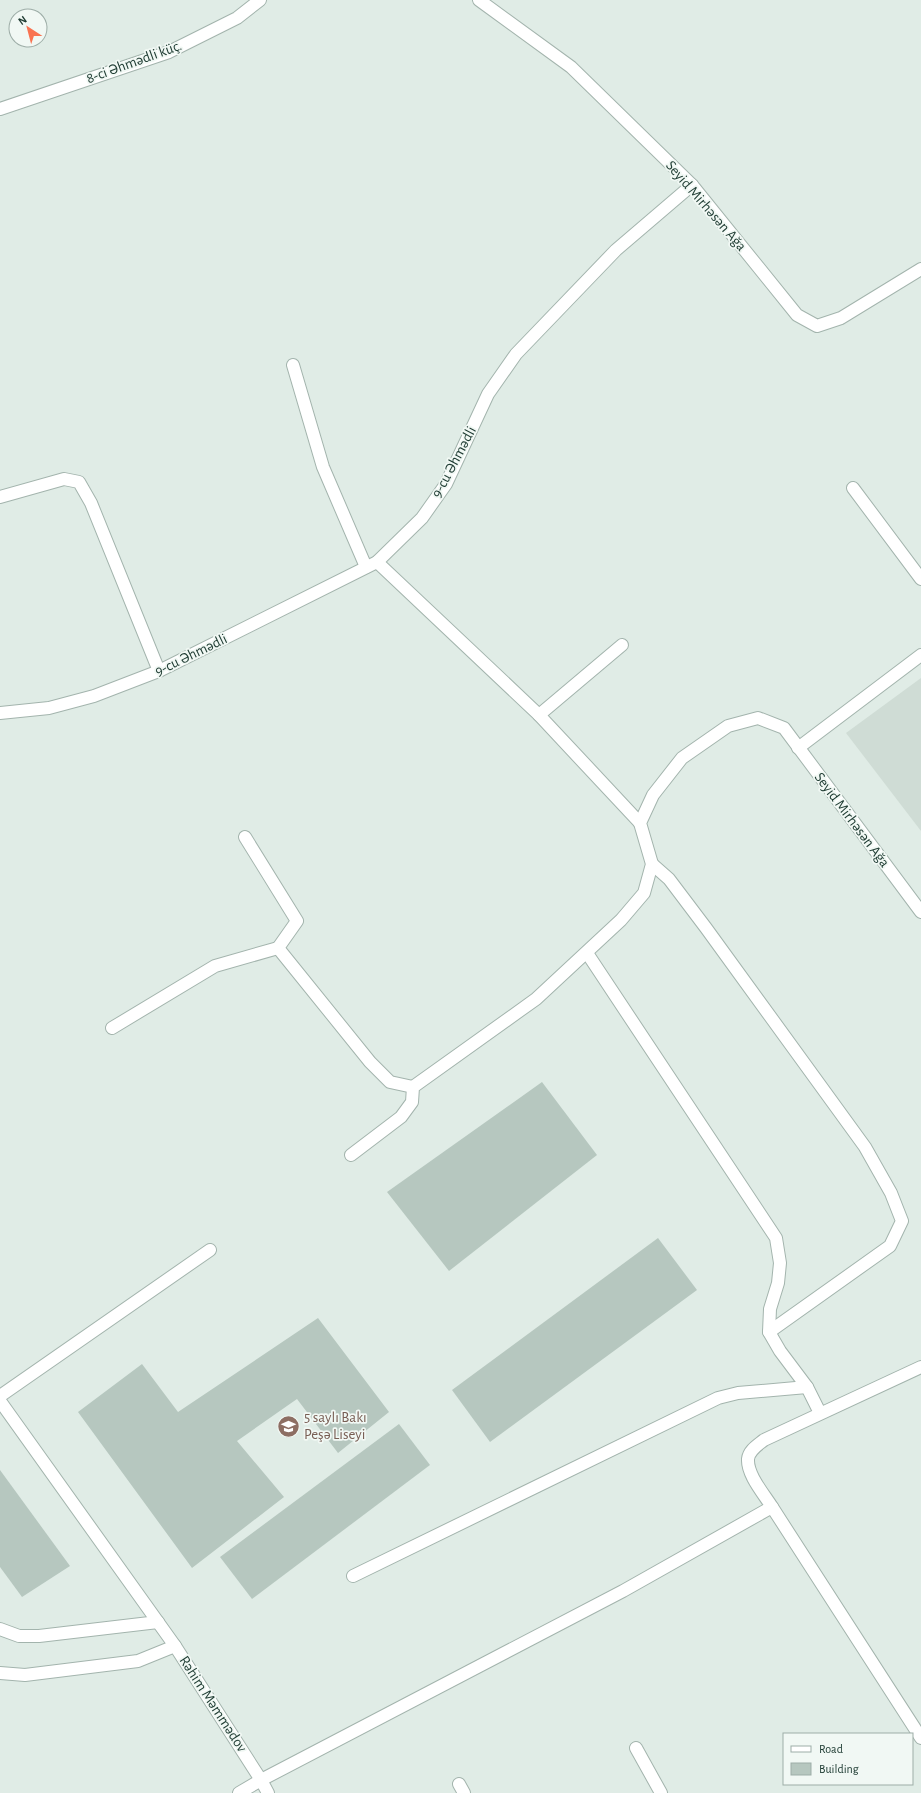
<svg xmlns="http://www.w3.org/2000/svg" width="921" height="1793" font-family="'Alegreya Sans',sans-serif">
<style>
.built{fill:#cfdcd5}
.building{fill:#b6c7bf}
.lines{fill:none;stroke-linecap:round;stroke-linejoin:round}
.lane-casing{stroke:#a3b4ad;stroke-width:14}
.street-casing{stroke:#a3b4ad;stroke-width:14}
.lane{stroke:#fff;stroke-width:12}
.street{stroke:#fff;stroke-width:12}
.labels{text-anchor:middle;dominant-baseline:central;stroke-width:3.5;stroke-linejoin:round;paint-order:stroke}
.street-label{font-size:15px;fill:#203d34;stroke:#f1f8f4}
.education-label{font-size:15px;fill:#785e54;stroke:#f1f8f4;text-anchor:start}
</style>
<rect width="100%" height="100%" fill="#e0ece6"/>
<path class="built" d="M 921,678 L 921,831 L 846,733 Z"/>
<g class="building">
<path d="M 542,1082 L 597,1155 L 449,1271 L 387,1192 Z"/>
<path d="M 658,1238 L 697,1290 L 490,1442 L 452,1390 Z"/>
<path d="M 318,1318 L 389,1412 L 338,1453 L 297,1399 L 237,1441 L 284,1497 L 192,1568 L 78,1412 L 142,1364 L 178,1412 Z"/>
<path d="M 399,1424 L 430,1465 L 252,1599 L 220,1557 Z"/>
<path d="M 0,1470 L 70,1566 L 22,1597 L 0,1567 Z"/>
</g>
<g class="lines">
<defs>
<g id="lane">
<path d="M 853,488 L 921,579"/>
<path d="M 798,748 L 921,655"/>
<path d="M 652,864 L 669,879 L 706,928 L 865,1147 L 891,1193 L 902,1221 L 890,1246 L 769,1332"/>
<path d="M 587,953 L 776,1238 L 780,1263 L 778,1283 L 770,1309 L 769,1332 L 780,1351 L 807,1387 L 820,1413"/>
<path d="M 353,1576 L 718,1398 L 738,1393 L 807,1387"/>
<path d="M 0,1629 L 19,1636 L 39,1636 L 158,1622"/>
</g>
<g id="street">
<path d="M 479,0 L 571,67 L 692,185 L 797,315 L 817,326 L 841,318 L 921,269"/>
<path d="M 0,109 L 169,52 L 237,18 L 260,0"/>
<path d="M 293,365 L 323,467 L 366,567"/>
<path d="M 0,497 L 64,479 L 79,482 L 91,503 L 159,671"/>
<path d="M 377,562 L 539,715 L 640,823"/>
<path d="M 0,713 L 49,708 L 94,696 L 159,671 L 377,562 L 422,518 L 446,484 L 488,394 L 516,354 L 616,250 L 692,185"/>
<path d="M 539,715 L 622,645"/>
<path d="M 245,837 L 297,921 L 278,948 L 370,1062 L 390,1082 L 413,1087"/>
<path d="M 112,1028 L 215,966 L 278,948"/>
<path d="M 351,1155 L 401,1117 L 412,1102 L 413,1087 L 536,999 L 621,920 L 644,893 L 652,864 L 640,823 L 653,795 L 682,758 L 728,726 L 758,718 L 784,728 L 921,912"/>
<path d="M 921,1367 L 764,1440 C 758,1445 749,1450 748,1459 C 747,1475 764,1494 772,1507 L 921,1738"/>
<path d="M 0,1396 L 210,1250"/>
<path d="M 0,1401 L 175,1646"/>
<path d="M 0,1673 L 25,1675 L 138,1661 L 175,1646 L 261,1780 L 268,1793"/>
<path d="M 636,1748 L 661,1793"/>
<path d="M 459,1784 L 464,1793"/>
<path d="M 239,1793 L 261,1780 L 623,1591 L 772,1507"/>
</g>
</defs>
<use href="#lane" class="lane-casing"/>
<use href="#street" class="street-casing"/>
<use href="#lane" class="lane"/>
<use href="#street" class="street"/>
</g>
<defs>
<symbol id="university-disc" viewBox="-11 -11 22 22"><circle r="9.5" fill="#8d6e63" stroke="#f1f8f4"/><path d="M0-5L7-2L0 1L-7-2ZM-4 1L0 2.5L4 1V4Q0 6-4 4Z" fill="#fff"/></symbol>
</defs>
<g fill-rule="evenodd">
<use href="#university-disc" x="276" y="1414" width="25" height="25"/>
</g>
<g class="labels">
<g class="street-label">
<text transform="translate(134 62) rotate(-20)">8-ci Əhmədli küç.</text>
<text transform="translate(706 206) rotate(49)">Seyid Mirhəsən Ağa</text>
<text transform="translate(454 462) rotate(-62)">9-cu Əhmədli</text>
<text transform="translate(191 655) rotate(-26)">9-cu Əhmədli</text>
<text transform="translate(852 820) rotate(53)">Seyid Mirhəsən Ağa</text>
<text transform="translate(213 1704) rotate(57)">Rəhim Məmmədov</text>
</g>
<g class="education-label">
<text x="304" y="1417">5 saylı Bakı<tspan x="304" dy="17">Peşə Liseyi</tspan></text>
</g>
</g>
<rect x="783" y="1733" width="130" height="52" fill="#f1f8f4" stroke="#9dada7"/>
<rect x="791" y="1746" width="20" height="6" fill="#ffffff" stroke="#9dada7"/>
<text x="819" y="1753" font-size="12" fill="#203d34">Road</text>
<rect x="791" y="1763" width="20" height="12" fill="#b6c7bf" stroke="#9dada7"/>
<text x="819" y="1773" font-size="12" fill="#203d34">Building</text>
<g transform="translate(28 28) rotate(324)"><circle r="19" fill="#f1f8f4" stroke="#9dada7"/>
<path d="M0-3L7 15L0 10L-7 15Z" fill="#f97351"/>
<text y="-6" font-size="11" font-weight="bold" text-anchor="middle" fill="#203d34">N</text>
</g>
</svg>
